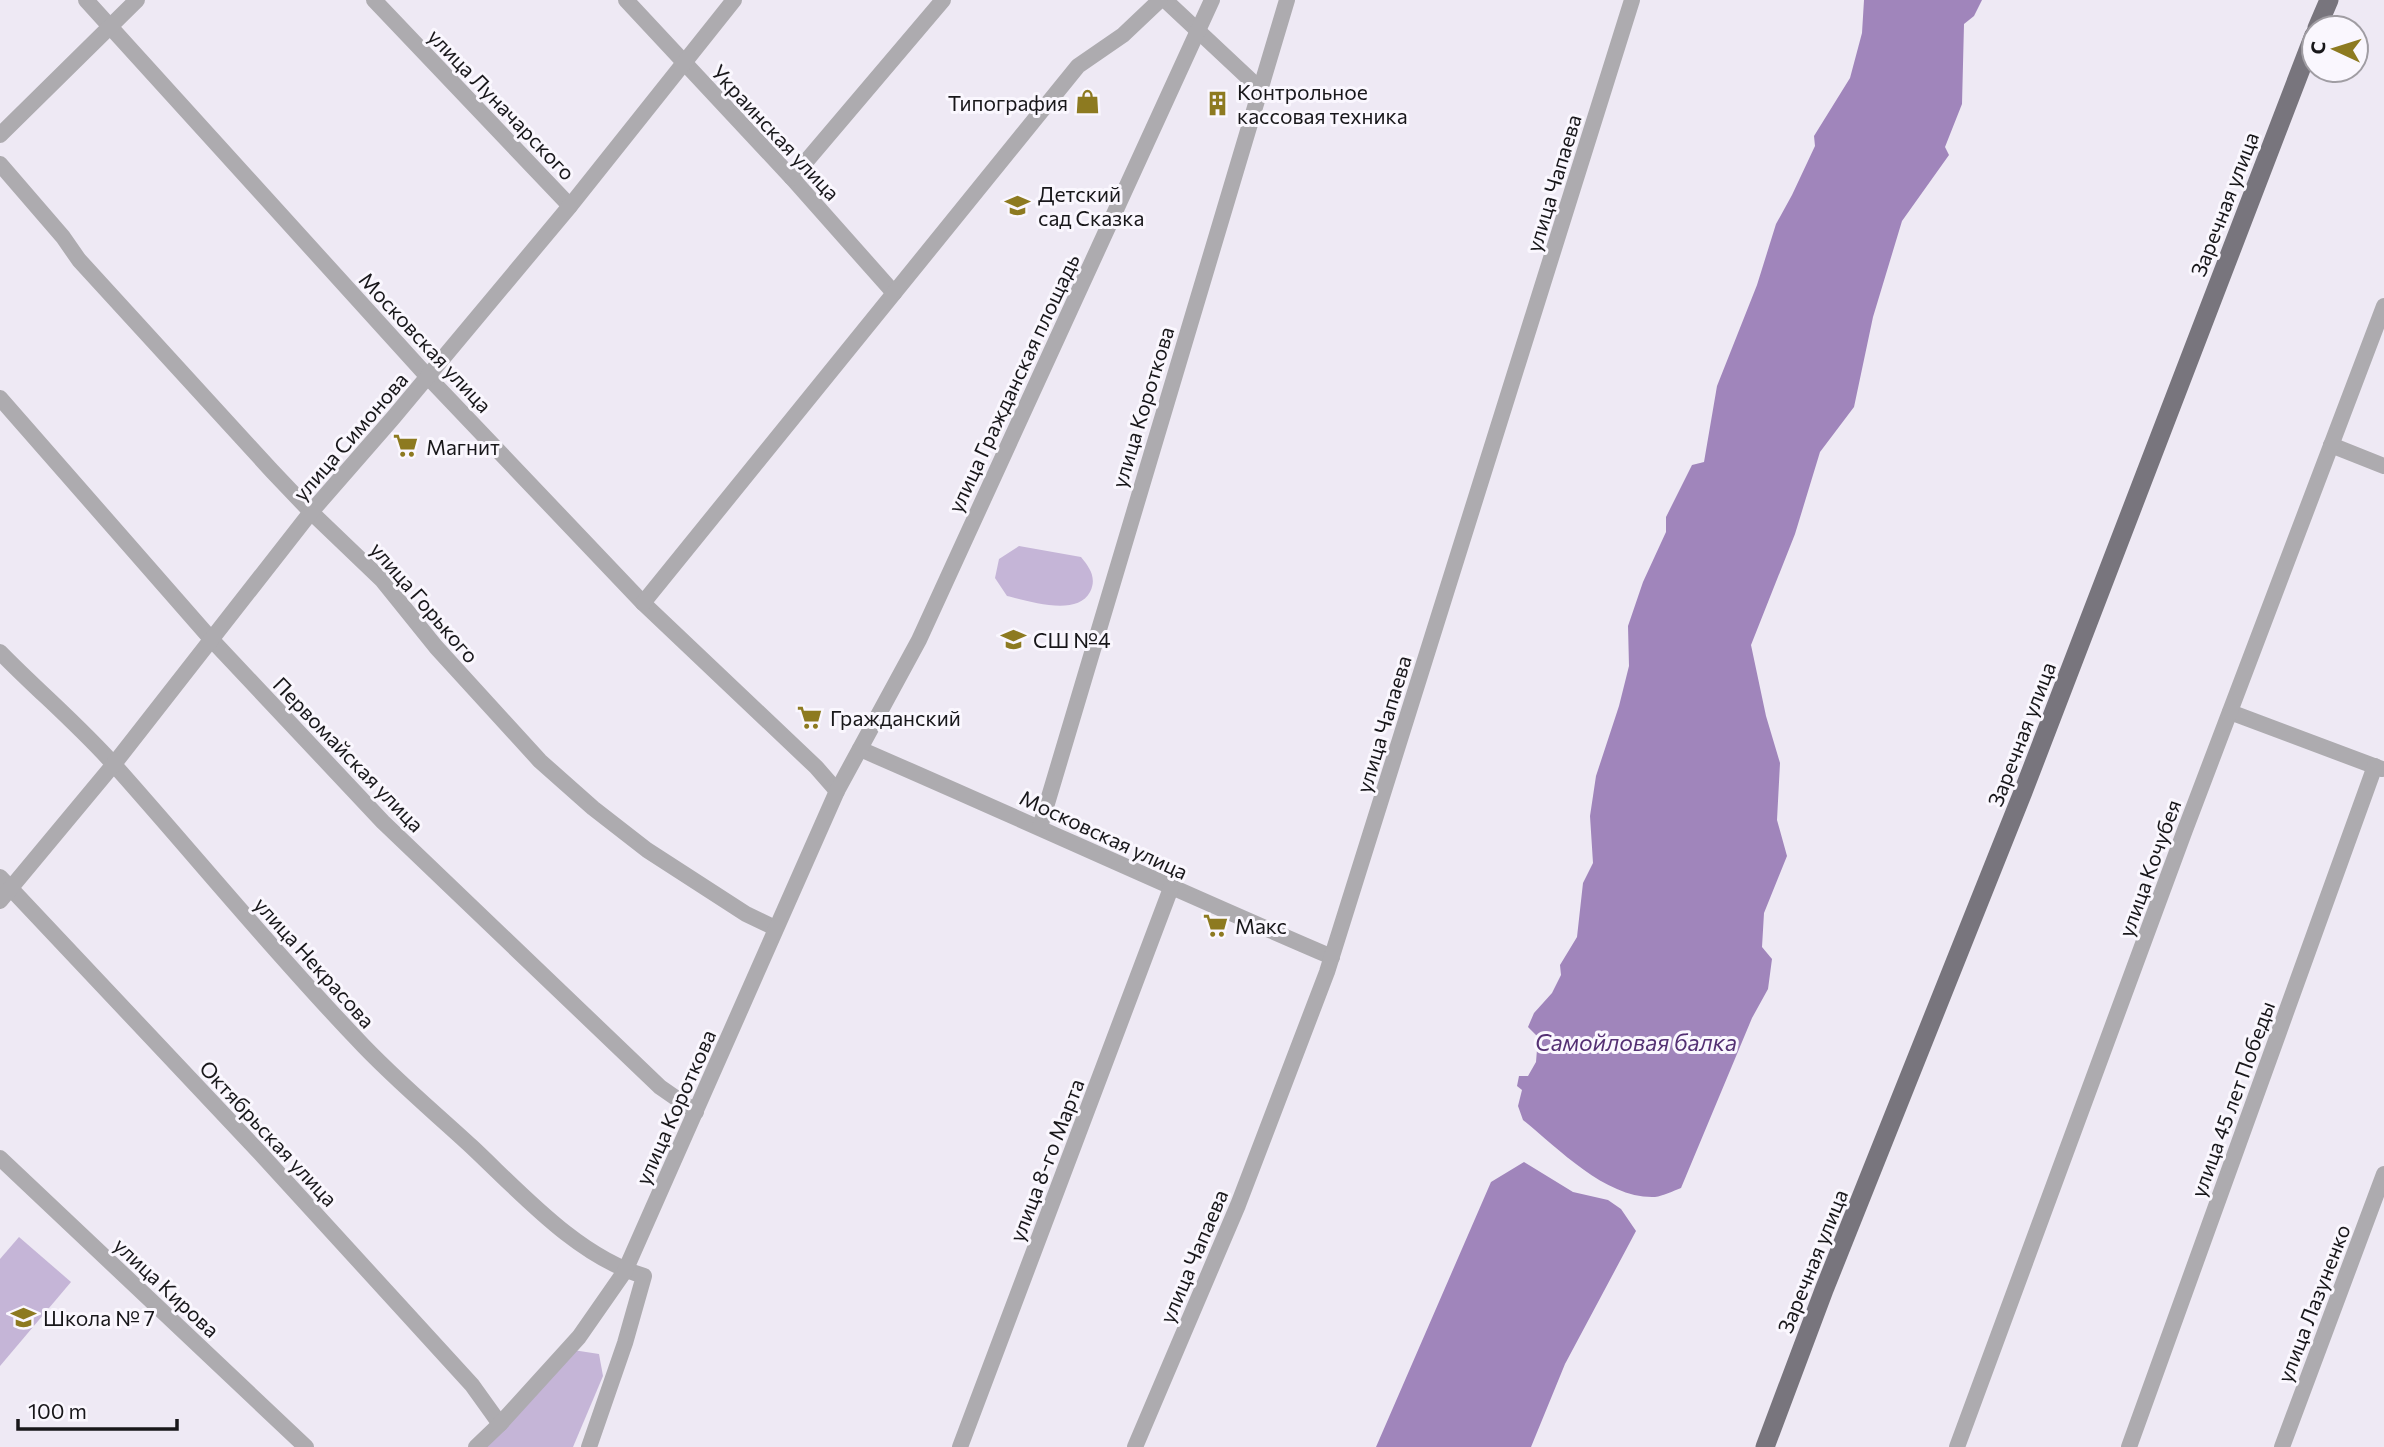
<svg xmlns="http://www.w3.org/2000/svg" width="2384" height="1447" font-family="Commissioner,sans-serif">
<style>
.green{fill:#c5b5d7}
.water{fill:#a085bb}
.lines{fill:none;stroke-linecap:round;stroke-linejoin:round}
.minor{stroke:#adabaf;stroke-width:16}
.major{stroke:#78757d;stroke-width:19}
.labels{text-anchor:middle;dominant-baseline:central;stroke-width:6;stroke-linejoin:round;paint-order:stroke}
.poi-label{font-size:21px;fill:#18171a;stroke:#faf7fe;text-anchor:start}
.street-label{font-size:21px;fill:#18171a;stroke:#faf7fe}
.water-label{font-size:23px;font-style:italic;fill:#543073;stroke:#faf7fe}
</style>
<rect width="100%" height="100%" fill="#eee9f4"/>
<g class="green">
<path d="M 1019,546 L 1081,557 C 1090,568 1097,578 1090,592 C 1077,617 1029,601 1007,596 L 995,578 L 999,559 Z"/>
<path d="M 19,1237 L 71,1282 L 0,1366 L 0,1259 Z"/>
<path d="M 573,1350 L 599,1354 L 603,1376 L 573,1447 L 486,1447 Z"/>
</g>
<g class="water">
<path d="M 1864,0 L 1982,0 L 1974,16 L 1964,24 L 1962,104 L 1945,147 L 1949,155 L 1902,221 L 1873,317 L 1854,407 L 1820,452 L 1795,534 L 1751,645 L 1766,716 L 1780,763 L 1777,820 L 1787,856 L 1764,913 L 1762,947 L 1772,959 L 1768,989 L 1752,1018 L 1681,1188 C 1673,1191 1663,1196 1655,1197 C 1606,1199 1559,1149 1523,1120 L 1518,1106 L 1522,1090 L 1517,1086 L 1519,1076 L 1528,1076 L 1536,1062 L 1538,1037 L 1528,1027 L 1534,1013 L 1552,993 L 1561,975 L 1560,965 L 1577,937 L 1583,883 L 1593,863 L 1590,816 L 1596,776 L 1619,706 L 1629,666 L 1628,626 L 1643,582 L 1666,532 L 1666,517 L 1692,465 L 1704,462 L 1717,386 L 1757,285 L 1776,224 L 1792,195 L 1815,146 L 1814,136 L 1850,78 L 1862,33 Z"/>
<path d="M 1524,1162 L 1573,1192 L 1608,1200 L 1621,1209 L 1636,1231 L 1565,1364 L 1531,1447 L 1376,1447 L 1491,1182 Z"/>
</g>
<g class="lines">
<g class="minor">
<path d="M 86,0 L 428,377 L 643,603 L 816,767 L 837,791"/>
<path d="M 374,0 L 570,206"/>
<path d="M 626,0 L 792,178 L 894,293"/>
<path d="M 1165,0 L 1259,88"/>
<path d="M 0,135 L 137,0"/>
<path d="M 0,164 L 63,237 L 79,260 L 272,471 L 311,512 L 382,580 L 436,647 L 540,761 L 593,808 L 647,850 L 746,914 L 775,928"/>
<path d="M 792,178 L 943,0"/>
<path d="M 0,398 L 211,639 L 383,822 L 660,1087 L 696,1112"/>
<path d="M 2331,445 L 2384,466"/>
<path d="M 643,603 L 1078,66 L 1123,35 L 1160,0"/>
<path d="M 0,652 C 38,691 81,727 117,768 C 197,858 273,951 356,1038 C 392,1077 433,1111 472,1147 C 521,1193 578,1257 644,1276 L 625,1343 L 589,1447"/>
<path d="M 2230,712 L 2382,769"/>
<path d="M 860,749 C 1017,817 1173,889 1332,957"/>
<path d="M 1040,827 L 1287,0"/>
<path d="M 0,877 L 260,1153 L 472,1385 L 500,1424"/>
<path d="M 0,901 L 114,764 L 311,512 L 393,418 L 570,206 L 734,0"/>
<path d="M 0,1158 L 306,1447"/>
<path d="M 476,1447 L 500,1424 L 579,1337 L 625,1271 L 837,791 L 919,640 L 1212,0"/>
<path d="M 960,1447 L 1171,888"/>
<path d="M 1135,1447 L 1238,1205 L 1327,972 L 1632,0"/>
<path d="M 1957,1447 L 2185,830 L 2384,306"/>
<path d="M 2129,1447 L 2375,766"/>
<path d="M 2282,1447 L 2384,1174"/>
</g>
<g class="major">
<path d="M 2317,28 L 2329,0"/>
<path d="M 1765,1447 L 1824,1290 L 2023,792 L 2314,35"/>
</g>
</g>
<defs>
<symbol id="shop-bare" viewBox="-9 -9 18 18"><path d="M-5-2.5h2.3a2.7 3.5 0 0 1 5.4 0H5L5.5 6h-11ZM-1.5-2.5h3a1.5 2.3 0 0 0-3 0Z" fill="#8d7a20" stroke="#faf7fe" stroke-width="2.5" paint-order="stroke"/></symbol>
<symbol id="building-bare" viewBox="-9 -9 18 18"><path d="M-4-6H4V6H1V3H-1V6H-4ZM-2.5-4.3h1.7v1.8h-1.7ZM.8-4.3h1.7v1.8H.8ZM-2.5-1h1.7V.8h-1.7ZM.8-1h1.7V.8H.8Z" fill="#8d7a20" stroke="#faf7fe" stroke-width="2.5" paint-order="stroke"/></symbol>
<symbol id="school-bare" viewBox="-9 -9 18 18"><path d="M0-5L7-2L0 1L-7-2ZM-4 1L0 2.5L4 1V4Q0 6-4 4Z" fill="#8d7a20" stroke="#faf7fe" stroke-width="2.5" paint-order="stroke"/></symbol>
<symbol id="supermarket-bare" viewBox="-9 -9 18 18"><path d="M-6-5.5h2.5l.6 2H6L4.5 2H-2.5L-4.4-4H-6ZM-1.5 3.2a1.3 1.3 0 1 0 .1 0ZM3 3.2a1.3 1.3 0 1 0 .1 0Z" fill="#8d7a20" stroke="#faf7fe" stroke-width="2.5" paint-order="stroke"/></symbol>
</defs>
<g fill-rule="evenodd">
<use href="#shop-bare" x="1070" y="84" width="35" height="35"/>
<use href="#building-bare" x="1200" y="86" width="35" height="35"/>
<use href="#school-bare" x="1000" y="188" width="35" height="35"/>
<use href="#supermarket-bare" x="388" y="428" width="35" height="35"/>
<use href="#school-bare" x="996" y="622" width="35" height="35"/>
<use href="#supermarket-bare" x="792" y="700" width="35" height="35"/>
<use href="#supermarket-bare" x="1198" y="908" width="35" height="35"/>
<use href="#school-bare" x="6" y="1300" width="35" height="35"/>
</g>
<g class="labels">
<g class="poi-label">
<text x="1237" y="91">Контрольное<tspan x="1237" dy="24">кассовая техника</tspan></text>
<text x="1068" y="102" text-anchor="end">Типография</text>
<text x="1038" y="193">Детский<tspan x="1038" dy="24">сад Сказка</tspan></text>
<text x="426" y="446">Магнит</text>
<text x="1033" y="639">СШ №4</text>
<text x="830" y="717">Гражданский</text>
<text x="1235" y="925">Макс</text>
<text x="43" y="1317">Школа № 7</text>
</g>
<g class="street-label">
<text transform="translate(502 104) rotate(46)">улица Луначарского</text>
<text transform="translate(776 132) rotate(47)">Украинская улица</text>
<text transform="translate(1553 183) rotate(-73)">улица Чапаева</text>
<text transform="translate(2224 204) rotate(-69)">Заречная улица</text>
<text transform="translate(426 342) rotate(47)">Московская улица</text>
<text transform="translate(1013 383) rotate(-65)">улица Гражданская площадь</text>
<text transform="translate(1142 407) rotate(-73)">улица Короткова</text>
<text transform="translate(350 436) rotate(-49)">улица Симонова</text>
<text transform="translate(425 602) rotate(49)">улица Горького</text>
<text transform="translate(1383 724) rotate(-73)">улица Чапаева</text>
<text transform="translate(2021 734) rotate(-69)">Заречная улица</text>
<text transform="translate(349 754) rotate(46)">Первомайская улица</text>
<text transform="translate(1104 834) rotate(25)">Московская улица</text>
<text transform="translate(2149 868) rotate(-70)">улица Кочубея</text>
<text transform="translate(315 962) rotate(48)">улица Некрасова</text>
<text transform="translate(2232 1099) rotate(-70)">улица 45 лет Победы</text>
<text transform="translate(675 1107) rotate(-66)">улица Короткова</text>
<text transform="translate(269 1133) rotate(47)">Октябрьская улица</text>
<text transform="translate(1046 1160) rotate(-69)">улица 8-го Марта</text>
<text transform="translate(1193 1256) rotate(-67)">улица Чапаева</text>
<text transform="translate(1812 1261) rotate(-68)">Заречная улица</text>
<text transform="translate(167 1287) rotate(43)">улица Кирова</text>
<text transform="translate(2313 1303) rotate(-69)">улица Лазуненко</text>
</g>
<g class="water-label">
<text x="1636" y="1042">Самойловая балка</text>
</g>
</g>
<g transform="translate(2335 49) rotate(274)"><circle r="33" fill="#faf7fe" stroke="#a09da3" stroke-width="2"/>
<path d="M0-5L12 26L0 18L-12 26Z" fill="#8d7a20"/>
<text y="-10" font-size="19" font-weight="bold" text-anchor="middle" fill="#18171a">С</text>
</g>
<path d="M18 1419v10h159v-10" fill="none" stroke="#18171a" stroke-width="3.5"/>
<text x="28" y="1419" font-size="21" fill="#18171a" stroke="#faf7fe" stroke-width="5" paint-order="stroke">100 m</text>
</svg>
